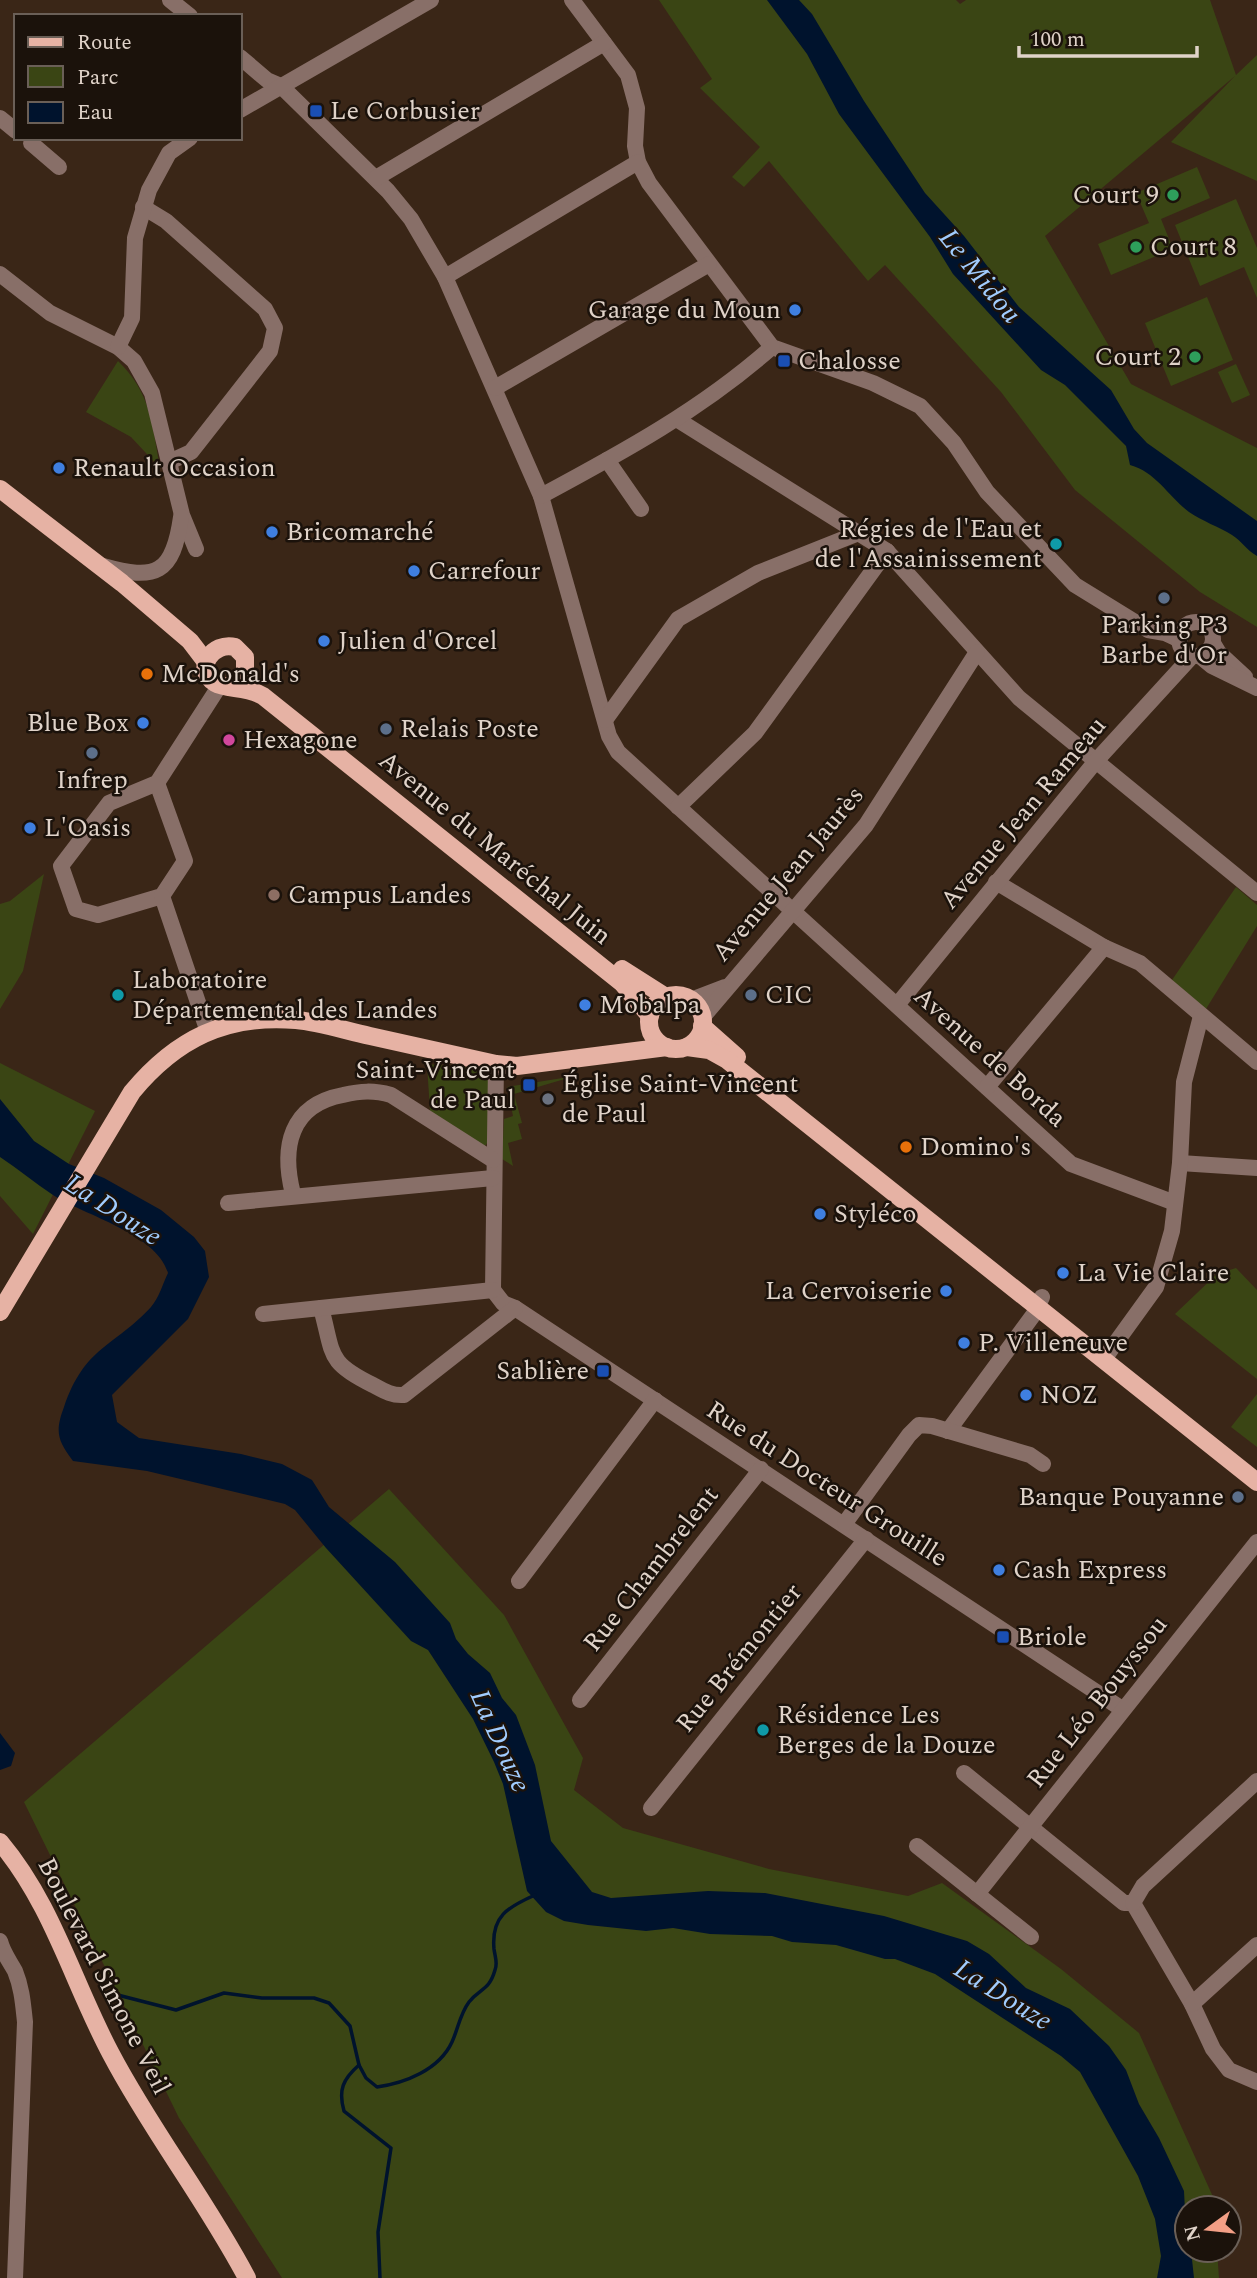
<svg xmlns="http://www.w3.org/2000/svg" width="1257" height="2278" font-family="Spectral,serif">
<style>
.green{fill:#3a4514}
.water{fill:#00132d}
.lines{fill:none;stroke-linecap:round;stroke-linejoin:round}
.stream{stroke:#00132d;stroke-width:3.5}
.minor{stroke:#886f68;stroke-width:16}
.major{stroke:#e6b2a4;stroke-width:18}
.transit-dot{fill:#1a4fb4;stroke:#1b120b;stroke-width:2.5}
.leisure-dot{fill:#2e9e5b;stroke:#1b120b;stroke-width:2.5}
.shop-dot{fill:#3f7fe0;stroke:#1b120b;stroke-width:2.5}
.culture-dot{fill:#0f9aa8;stroke:#1b120b;stroke-width:2.5}
.service-dot{fill:#5c6f8a;stroke:#1b120b;stroke-width:2.5}
.food-dot{fill:#e8710a;stroke:#1b120b;stroke-width:2.5}
.hotel-dot{fill:#d1479c;stroke:#1b120b;stroke-width:2.5}
.education-dot{fill:#8d6e63;stroke:#1b120b;stroke-width:2.5}
.worship-dot{fill:#6b7280;stroke:#1b120b;stroke-width:2.5}
.labels{text-anchor:middle;dominant-baseline:central;stroke-width:5;stroke-linejoin:round;paint-order:stroke}
.poi-label{font-size:26px;fill:#e0d3c9;stroke:#1b120b;text-anchor:start}
.street-label{font-size:26px;fill:#e0d3c9;stroke:#1b120b}
.water-label{font-size:28px;font-style:italic;fill:#a1ccfe;stroke:#1b120b}
</style>
<rect width="100%" height="100%" fill="#3a2617"/>
<g class="green">
<path d="M 659,0 L 956,0 L 960,4 L 966,0 L 1210,0 L 1236,75 L 1257,55 L 1257,181 L 1171,142 L 1235,76 L 1045,236 L 1131,384 L 1257,448 L 1257,627 L 1200,592 L 1075,490 L 1001,392 L 885,265 L 868,281 L 769,161 L 744,187 L 732,177 L 760,147 L 700,88 L 712,79 Z"/>
<path d="M 1197,167 L 1210,198 L 1161,219 L 1173,249 L 1111,275 L 1098,244 L 1149,223 L 1136,193 Z"/>
<path d="M 1236,199 L 1257,248 L 1257,298 L 1244,267 L 1200,286 L 1175,225 Z"/>
<path d="M 1207,297 L 1233,360 L 1171,386 L 1145,323 Z"/>
<path d="M 118,361 C 151,393 152,424 160,468 L 131,437 L 86,412 Z"/>
<path d="M 1236,364 L 1250,395 L 1232,403 L 1218,372 Z"/>
<path d="M 44,874 L 23,971 L 0,1009 L 0,904 L 10,901 Z"/>
<path d="M 1236,887 L 1257,905 L 1257,926 L 1206,1009 L 1172,980 Z"/>
<path d="M 0,1063 L 95,1111 L 33,1234 L 0,1196 Z"/>
<path d="M 427,1064 L 484,1069 L 491,1076 L 488,1142 L 484,1147 L 430,1111 Z"/>
<path d="M 575,1076 L 514,1094 L 522,1123 L 518,1124 L 522,1139 L 508,1143 L 513,1166 L 502,1159 L 504,1119 L 513,1116 L 507,1087 Z"/>
<path d="M 1236,1268 L 1257,1290 L 1257,1379 L 1175,1314 L 1217,1274 Z"/>
<path d="M 1257,1394 L 1257,1447 L 1231,1427 Z"/>
<path d="M 389,1489 L 504,1615 L 583,1758 L 574,1790 L 623,1828 L 769,1869 L 908,1896 L 942,1883 L 1061,1969 L 1139,2033 L 1214,2199 L 1214,2208 L 1187,2208 L 1187,2250 L 1217,2250 L 1219,2278 L 282,2278 L 179,2118 L 24,1802 Z"/>
</g>
<g class="water">
<path d="M 767,0 L 799,0 L 812,14 L 864,101 L 925,193 L 964,236 L 1019,307 L 1111,390 L 1134,429 L 1147,443 L 1257,521 L 1257,556 C 1246,550 1242,541 1232,535 C 1219,527 1202,521 1189,512 C 1169,497 1156,472 1130,465 L 1126,446 L 1065,385 L 1041,370 L 953,274 L 930,237 L 839,114 L 807,54 Z"/>
<path d="M 0,1099 L 34,1141 L 69,1164 L 104,1178 L 161,1210 L 194,1237 L 205,1251 L 209,1277 L 188,1319 L 112,1395 L 117,1422 L 139,1438 L 241,1454 L 282,1464 L 312,1480 L 329,1507 L 395,1562 L 450,1623 L 456,1639 L 468,1654 L 490,1673 L 502,1698 L 516,1715 L 535,1765 L 551,1841 L 592,1892 L 611,1898 L 708,1891 L 765,1893 L 884,1916 L 967,1941 L 989,1954 L 1026,1988 L 1070,2009 L 1109,2046 L 1126,2070 L 1139,2104 L 1159,2138 L 1184,2191 L 1187,2250 L 1191,2250 L 1194,2278 L 1157,2278 L 1161,2256 L 1155,2219 L 1138,2176 L 1080,2072 L 1061,2056 L 935,1974 L 895,1959 L 885,1959 L 836,1945 L 792,1942 L 772,1936 L 710,1934 L 673,1928 L 646,1931 L 588,1925 L 564,1921 L 546,1912 L 527,1891 L 503,1784 L 494,1762 L 473,1719 L 428,1650 L 411,1641 L 326,1548 L 295,1510 L 285,1504 L 147,1471 L 73,1461 C 57,1440 55,1431 64,1407 C 85,1346 113,1348 151,1307 C 159,1298 163,1283 168,1273 C 157,1234 86,1216 53,1195 C 35,1183 18,1169 0,1157 Z"/>
<path d="M 0,1733 L 15,1753 L 11,1766 L 0,1770 Z"/>
</g>
<g class="lines">
<g class="stream">
<path d="M 110,1993 L 176,2010 L 224,1993 L 262,1998 L 314,1998 L 329,2003 L 350,2026 L 359,2065 L 366,2078 L 377,2087 C 405,2083 439,2070 452,2042 C 458,2029 460,2014 469,2002 C 480,1988 489,1991 495,1970 C 498,1963 495,1957 494,1949 C 491,1916 508,1907 535,1895"/>
<path d="M 359,2065 C 343,2079 338,2090 344,2111 L 391,2148 L 378,2232 L 380,2278"/>
</g>
<g class="minor">
<path d="M 170,0 L 190,16"/>
<path d="M 572,0 L 628,75 L 637,108 L 635,146 L 638,162 L 649,183 L 772,347 L 873,383 L 920,406 L 954,443 L 987,492 L 1075,585 L 1148,630 L 1165,633 L 1180,640"/>
<path d="M 240,57 L 267,80 L 281,86 L 388,191 L 411,219 L 445,277 L 541,496 L 609,736 L 618,752 L 1071,1164 L 1175,1203"/>
<path d="M 240,110 L 431,0"/>
<path d="M 0,118 L 16,131"/>
<path d="M 31,143 L 59,167"/>
<path d="M 376,178 L 604,43"/>
<path d="M 143,207 L 166,221 L 265,309 L 275,328 L 270,351 L 231,401 L 191,452 L 169,462"/>
<path d="M 0,274 L 50,313 L 118,347 L 134,361 L 152,393 L 182,515 L 196,549"/>
<path d="M 445,277 L 638,162"/>
<path d="M 118,347 L 132,318 L 135,238 L 149,190 L 169,153 L 190,138"/>
<path d="M 495,388 L 709,264"/>
<path d="M 678,420 L 887,551 L 1019,698 L 1257,893"/>
<path d="M 607,460 L 641,509"/>
<path d="M 541,496 C 623,452 702,409 772,347"/>
<path d="M 103,566 C 156,581 173,574 181,517"/>
<circle cx="1196" cy="639" r="17"/>
<path d="M 1213,643 L 1219,653 L 1245,677"/>
<path d="M 1200,656 L 1212,666 L 1257,688"/>
<path d="M 605,720 L 678,619 L 758,573 L 861,532"/>
<path d="M 157,783 L 185,861 L 162,896 L 98,915 L 76,909 L 61,866 L 109,803 L 157,783 L 220,685"/>
<path d="M 678,807 L 755,733 L 887,551"/>
<path d="M 996,882 L 1104,947 L 1140,963 L 1257,1062"/>
<path d="M 162,896 L 208,1032"/>
<path d="M 691,1000 L 725,987"/>
<path d="M 897,1005 L 1096,761 L 1192,656"/>
<path d="M 702,1018 L 866,825 L 977,652"/>
<path d="M 496,1064 L 493,1290 L 503,1303 L 515,1308 L 1122,1709"/>
<path d="M 987,1087 L 1104,947"/>
<path d="M 1180,1163 L 1257,1168"/>
<path d="M 293,1194 C 281,1147 290,1105 343,1095 C 361,1091 373,1090 391,1095 L 493,1160"/>
<path d="M 228,1203 L 493,1178"/>
<path d="M 321,1308 C 334,1355 326,1362 373,1385 C 384,1391 392,1396 404,1395 L 515,1308"/>
<path d="M 263,1314 L 493,1290"/>
<path d="M 1104,1359 L 1156,1287 L 1172,1231 L 1180,1163 L 1184,1082 L 1201,1016"/>
<path d="M 948,1431 L 1034,1314 L 1042,1297"/>
<path d="M 845,1523 L 909,1435 L 919,1425 L 932,1426 L 1030,1455 L 1043,1464"/>
<path d="M 519,1581 L 655,1400"/>
<path d="M 580,1700 L 761,1469"/>
<path d="M 964,1773 L 1124,1903 L 1133,1903 L 1192,2004 L 1213,2049 L 1229,2070 L 1257,2082"/>
<path d="M 651,1808 L 866,1539"/>
<path d="M 917,1846 L 1031,1937"/>
<path d="M 977,1894 L 1257,1542"/>
<path d="M 1133,1903 L 1143,1886 L 1257,1781"/>
<path d="M 0,1941 C 3,1953 9,1960 15,1971 C 22,1988 23,2004 25,2022 L 15,2278"/>
<path d="M 1192,2004 L 1257,1945"/>
</g>
<g class="major">
<path d="M 0,489 L 122,583 L 190,641 L 206,662"/>
<path d="M 231,685 L 245,674 L 245,657 L 235,647 C 213,641 193,669 215,683 C 227,690 246,686 263,696 L 622,983 L 650,1016"/>
<path d="M 622,969 L 666,997"/>
<circle cx="676" cy="1022" r="27"/>
<path d="M 702,1026 L 737,1057"/>
<path d="M 687,1047 L 709,1050 L 727,1060 L 1257,1482"/>
<path d="M 0,1312 L 132,1092 C 176,1039 226,1014 296,1020 C 320,1022 346,1031 370,1036 C 412,1045 454,1055 496,1064 L 517,1066 L 667,1047"/>
<path d="M 0,1842 C 53,1905 73,1983 111,2054 C 152,2132 206,2200 247,2278"/>
</g>
</g>
<g class="transit-dot">
<rect x="309" y="104" width="14" height="14" rx="3.5"/>
<rect x="777" y="354" width="14" height="14" rx="3.5"/>
<rect x="522" y="1078" width="14" height="14" rx="3.5"/>
<rect x="596" y="1364" width="14" height="14" rx="3.5"/>
<rect x="996" y="1630" width="14" height="14" rx="3.5"/>
</g>
<g class="leisure-dot">
<circle cx="1173" cy="195" r="7"/>
<circle cx="1136" cy="247" r="7"/>
<circle cx="1195" cy="357" r="7"/>
</g>
<g class="shop-dot">
<circle cx="795" cy="310" r="7"/>
<circle cx="59" cy="468" r="7"/>
<circle cx="272" cy="532" r="7"/>
<circle cx="414" cy="571" r="7"/>
<circle cx="324" cy="641" r="7"/>
<circle cx="143" cy="723" r="7"/>
<circle cx="30" cy="828" r="7"/>
<circle cx="585" cy="1005" r="7"/>
<circle cx="820" cy="1214" r="7"/>
<circle cx="1063" cy="1273" r="7"/>
<circle cx="946" cy="1291" r="7"/>
<circle cx="964" cy="1343" r="7"/>
<circle cx="1026" cy="1395" r="7"/>
<circle cx="999" cy="1570" r="7"/>
</g>
<g class="culture-dot">
<circle cx="1056" cy="544" r="7"/>
<circle cx="118" cy="995" r="7"/>
<circle cx="763" cy="1730" r="7"/>
</g>
<g class="service-dot">
<circle cx="1164" cy="598" r="7"/>
<circle cx="386" cy="729" r="7"/>
<circle cx="92" cy="753" r="7"/>
<circle cx="751" cy="995" r="7"/>
<circle cx="1238" cy="1497" r="7"/>
</g>
<g class="food-dot">
<circle cx="147" cy="674" r="7"/>
<circle cx="906" cy="1147" r="7"/>
</g>
<circle class="hotel-dot" cx="229" cy="740" r="7"/>
<circle class="education-dot" cx="274" cy="895" r="7"/>
<circle class="worship-dot" cx="548" cy="1099" r="7"/>
<g class="labels">
<g class="poi-label">
<text x="330" y="111">Le Corbusier</text>
<text x="1159" y="195" text-anchor="end">Court 9</text>
<text x="1150" y="247">Court 8</text>
<text x="781" y="310" text-anchor="end">Garage du Moun</text>
<text x="1181" y="357" text-anchor="end">Court 2</text>
<text x="798" y="361">Chalosse</text>
<text x="73" y="468">Renault Occasion</text>
<text x="1042" y="529" text-anchor="end">Régies de l'Eau et<tspan x="1042" dy="30">de l'Assainissement</tspan></text>
<text x="286" y="532">Bricomarché</text>
<text x="428" y="571">Carrefour</text>
<text x="1164" y="625" text-anchor="middle">Parking P3<tspan x="1164" dy="30">Barbe d'Or</tspan></text>
<text x="338" y="641">Julien d'Orcel</text>
<text x="161" y="674">McDonald's</text>
<text x="129" y="723" text-anchor="end">Blue Box</text>
<text x="400" y="729">Relais Poste</text>
<text x="243" y="740">Hexagone</text>
<text x="92" y="780" text-anchor="middle">Infrep</text>
<text x="44" y="828">L'Oasis</text>
<text x="288" y="895">Campus Landes</text>
<text x="132" y="980">Laboratoire<tspan x="132" dy="30">Départemental des Landes</tspan></text>
<text x="765" y="995">CIC</text>
<text x="599" y="1005">Mobalpa</text>
<text x="515" y="1070" text-anchor="end">Saint-Vincent<tspan x="515" dy="30">de Paul</tspan></text>
<text x="562" y="1084">Église Saint-Vincent<tspan x="562" dy="30">de Paul</tspan></text>
<text x="920" y="1147">Domino's</text>
<text x="834" y="1214">Styléco</text>
<text x="1077" y="1273">La Vie Claire</text>
<text x="932" y="1291" text-anchor="end">La Cervoiserie</text>
<text x="978" y="1343">P. Villeneuve</text>
<text x="589" y="1371" text-anchor="end">Sablière</text>
<text x="1040" y="1395">NOZ</text>
<text x="1224" y="1497" text-anchor="end">Banque Pouyanne</text>
<text x="1013" y="1570">Cash Express</text>
<text x="1017" y="1637">Briole</text>
<text x="777" y="1715">Résidence Les<tspan x="777" dy="30">Berges de la Douze</tspan></text>
</g>
<g class="street-label">
<text transform="translate(1023 813) rotate(-50)">Avenue Jean Rameau</text>
<text transform="translate(495 848) rotate(39)">Avenue du Maréchal Juin</text>
<text transform="translate(788 874) rotate(-50)">Avenue Jean Jaurès</text>
<text transform="translate(990 1057) rotate(42)">Avenue de Borda</text>
<text transform="translate(827 1484) rotate(33)">Rue du Docteur Grouille</text>
<text transform="translate(651 1569) rotate(-52)">Rue Chambrelent</text>
<text transform="translate(739 1658) rotate(-51)">Rue Brémontier</text>
<text transform="translate(1097 1702) rotate(-52)">Rue Léo Bouyssou</text>
<text transform="translate(104 1976) rotate(63)">Boulevard Simone Veil</text>
</g>
<g class="water-label">
<text transform="translate(980 276) rotate(51)">Le Midou</text>
<text transform="translate(113 1210) rotate(33)">La Douze</text>
<text transform="translate(500 1741) rotate(66)">La Douze</text>
<text transform="translate(1003 1995) rotate(32)">La Douze</text>
</g>
</g>
<rect x="14" y="14" width="228" height="126" fill="#1b120b" stroke="#6a5f57" stroke-width="2"/>
<rect x="28" y="37" width="35" height="10" fill="#e6b2a4" stroke="#6a5f57" stroke-width="2"/>
<text x="77" y="49" font-size="21" fill="#e0d3c9">Route</text>
<rect x="28" y="66" width="35" height="21" fill="#3a4514" stroke="#6a5f57" stroke-width="2"/>
<text x="77" y="84" font-size="21" fill="#e0d3c9">Parc</text>
<rect x="28" y="102" width="35" height="21" fill="#00132d" stroke="#6a5f57" stroke-width="2"/>
<text x="77" y="119" font-size="21" fill="#e0d3c9">Eau</text>
<g transform="translate(1208 2229) rotate(255)"><circle r="33" fill="#1b120b" stroke="#6a5f57" stroke-width="2"/>
<path d="M0-5L12 26L0 18L-12 26Z" fill="#f39f86"/>
<text y="-10" font-size="19" font-weight="bold" text-anchor="middle" fill="#e0d3c9">N</text>
</g>
<path d="M1019 46v10h178v-10" fill="none" stroke="#e0d3c9" stroke-width="3.5"/>
<text x="1030" y="46" font-size="21" fill="#e0d3c9" stroke="#1b120b" stroke-width="5" paint-order="stroke">100 m</text>
</svg>
